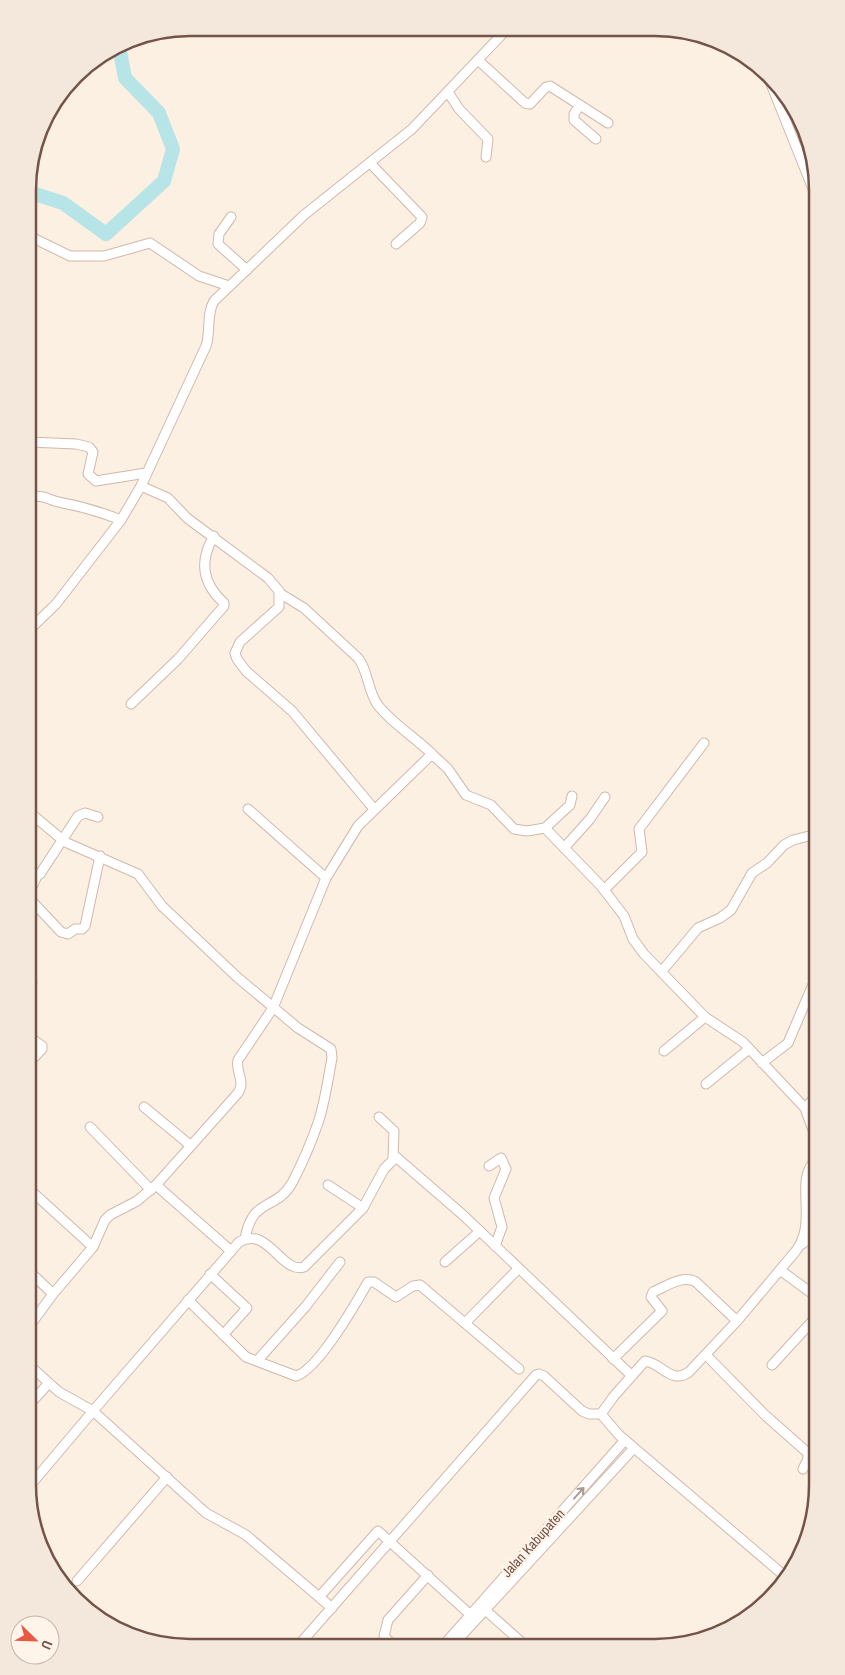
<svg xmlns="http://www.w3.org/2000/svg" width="845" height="1675" font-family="'Archivo Narrow',sans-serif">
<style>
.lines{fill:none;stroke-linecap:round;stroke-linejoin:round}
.river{stroke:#b7e4e6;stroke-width:14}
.minor-casing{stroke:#d0b8ac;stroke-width:11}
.minor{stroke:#fff;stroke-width:9}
.oneway{stroke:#ac9891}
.labels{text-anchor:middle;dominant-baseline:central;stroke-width:5;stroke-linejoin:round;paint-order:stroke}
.street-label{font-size:14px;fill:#745348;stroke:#fff4e9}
.rim{fill:none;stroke:#745348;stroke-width:2.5}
</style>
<rect width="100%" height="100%" fill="#fcf0e2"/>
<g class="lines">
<path class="river" d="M 29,192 L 63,203 L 106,234 L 164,181 L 173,149 L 159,113 L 125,78 L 119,46"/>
<defs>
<g id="minor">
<path d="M 478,60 L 525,103 L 530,104 L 546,87 L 550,86 L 608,123"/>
<path d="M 769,79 L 817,199"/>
<path d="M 448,92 L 459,109 L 488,139 L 486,157"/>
<path d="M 580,105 L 574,114 L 574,120 L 596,139"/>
<path d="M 370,163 L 422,217 L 420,223 L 396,244"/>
<path d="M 231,217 L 219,234 L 218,244 L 247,270"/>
<path d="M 29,236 L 70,256 L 104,256 L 150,243 L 199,276 L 229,286"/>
<path d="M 29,442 L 76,444 L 89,447 L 93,452 L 88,474 L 96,481 L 146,473"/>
<path d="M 141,486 L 168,498 L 187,518 L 268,578 L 279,591 L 279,607 L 240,642 L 235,653 L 237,659 L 246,671 L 292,711 L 374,809"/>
<path d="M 29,498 C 43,493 49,501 63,503 C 84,507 101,512 121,520"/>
<path d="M 281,594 L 304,608 L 358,658 C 368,670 367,688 377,704 C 391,723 415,737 432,754"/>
<path d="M 28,631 L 56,604 L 121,520 L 141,486 L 206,346 C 211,332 206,314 214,301 L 304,215 L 412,129 L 507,29"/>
<path d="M 28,666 L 28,662"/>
<path d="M 131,704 L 178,659 L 224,606 L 224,603 C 202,583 199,561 214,536"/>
<path d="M 248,809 L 326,878"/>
<path d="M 28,811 L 65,842 L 138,874 L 162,906 L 237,977 L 298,1028 L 331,1049 L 332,1058 C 328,1079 325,1102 318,1123 C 311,1143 302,1164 292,1183 C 276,1211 252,1197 245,1239"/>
<path d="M 545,828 L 570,805 L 572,796"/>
<path d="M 564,848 L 590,819 L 605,797"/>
<path d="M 28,876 L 34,877 L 40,874 L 78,816 L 85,813 L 98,817"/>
<path d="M 604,890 L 642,852 L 639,829 L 704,743"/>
<path d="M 29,898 L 61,932 L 68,934 L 75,929 L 82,929 L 85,926 L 100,856"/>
<path d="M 28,919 L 32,912 L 29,893 L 37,876"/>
<path d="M 662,971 L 698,928 L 720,918 L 731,910 L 752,873 L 767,863 L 784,845 L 793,840 L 817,834"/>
<path d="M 28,991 L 32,983 L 28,971"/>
<path d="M 664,1051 L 705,1017"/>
<path d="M 762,1063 L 788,1043 L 817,975"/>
<path d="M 28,1064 L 42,1049 L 42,1046 L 28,1036"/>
<path d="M 706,1084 L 749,1049"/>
<path d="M 144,1107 L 190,1145"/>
<path d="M 805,1108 L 817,1095"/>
<path d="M 379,1117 L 394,1131 L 393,1158"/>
<path d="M 90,1127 L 151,1190"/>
<path d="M 489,1166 L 501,1158 L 506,1169 L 494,1198 L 502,1227 L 495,1246"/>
<path d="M 156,1185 L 231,1251"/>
<path d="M 328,1185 L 363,1208"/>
<path d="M 28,1188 L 93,1247"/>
<path d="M 802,1244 L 817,1233"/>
<path d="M 445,1262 L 480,1231"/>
<path d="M 28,1270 L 53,1294"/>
<path d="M 780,1270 L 817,1297"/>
<path d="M 210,1274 L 247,1308 L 223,1335"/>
<path d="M 188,1300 L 246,1357 L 296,1376 C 318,1370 356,1303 368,1282 L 374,1282 L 396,1297 L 413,1286 L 420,1285 L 519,1369"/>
<path d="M 466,1322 L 518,1269"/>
<path d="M 28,1328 L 53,1294 L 93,1247 L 105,1220 L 110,1215 L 137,1201 L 156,1185 L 238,1093 C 246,1081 235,1072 238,1060 L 273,1008 L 326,878 L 358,826 L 432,754 L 448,769 L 466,795 L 491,805 L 514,829 L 527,831 L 545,828 L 601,886 L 624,916 L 633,939 L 644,954 L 705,1017 L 743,1042 L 805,1108 L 817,1141"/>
<path d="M 706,1355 L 766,1416 L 808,1453 L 808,1459 L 803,1469"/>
<path d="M 613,1359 L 662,1311 L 651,1297 L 653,1292 C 665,1287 683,1274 696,1282 L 737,1321"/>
<path d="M 257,1361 L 306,1306 L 340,1262"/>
<path d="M 28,1364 L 59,1392 L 93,1411 L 239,1242 C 268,1225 281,1274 304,1267 L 363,1208 L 384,1169 L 396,1157 L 463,1215 L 631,1375"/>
<path d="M 772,1365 L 817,1316"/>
<path d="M 28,1406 L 48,1384"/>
<path d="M 28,1488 L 93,1411 L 206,1513 L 246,1535 L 332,1608"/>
<path d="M 787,1578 L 619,1435 L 601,1414 L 614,1396 L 645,1361 C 662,1363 671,1385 689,1372 L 737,1321 L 795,1252 C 820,1221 792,1179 817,1159"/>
<path d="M 77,1581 L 167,1477"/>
<path d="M 320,1596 L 378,1531 L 474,1618"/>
<path d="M 483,1608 L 527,1647"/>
<path d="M 298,1646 L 536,1375 L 539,1374 L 544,1376 L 582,1411 L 589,1414 L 601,1414"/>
<path d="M 394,1647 L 384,1636 L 388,1620 L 428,1575"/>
<path d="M 442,1647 L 625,1440"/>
<path d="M 451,1647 L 634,1448"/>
</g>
</defs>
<use href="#minor" class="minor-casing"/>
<use href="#minor" class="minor"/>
</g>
<defs><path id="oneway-shaft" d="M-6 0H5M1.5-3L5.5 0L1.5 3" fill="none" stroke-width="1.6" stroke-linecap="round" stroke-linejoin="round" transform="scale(1.25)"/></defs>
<use class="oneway" href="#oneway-shaft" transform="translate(579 1493) rotate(-48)"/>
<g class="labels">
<g class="street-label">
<text transform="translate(533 1543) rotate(-48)">Jalan Kabupaten</text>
</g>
</g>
<path d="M0 0H845V1675H0ZM190 36H655A154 154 0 0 1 809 190V1485A154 154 0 0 1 655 1639H190A154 154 0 0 1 36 1485V190A154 154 0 0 1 190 36Z" fill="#f4e7dc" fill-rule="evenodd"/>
<path class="rim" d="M190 36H655A154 154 0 0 1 809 190V1485A154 154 0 0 1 655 1639H190A154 154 0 0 1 36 1485V190A154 154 0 0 1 190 36Z"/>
<g transform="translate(35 1640) rotate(113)"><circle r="24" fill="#fff4e9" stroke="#c7b4a9"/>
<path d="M0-4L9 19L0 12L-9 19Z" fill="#e85945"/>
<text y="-8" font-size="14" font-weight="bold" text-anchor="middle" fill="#745348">U</text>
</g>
</svg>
